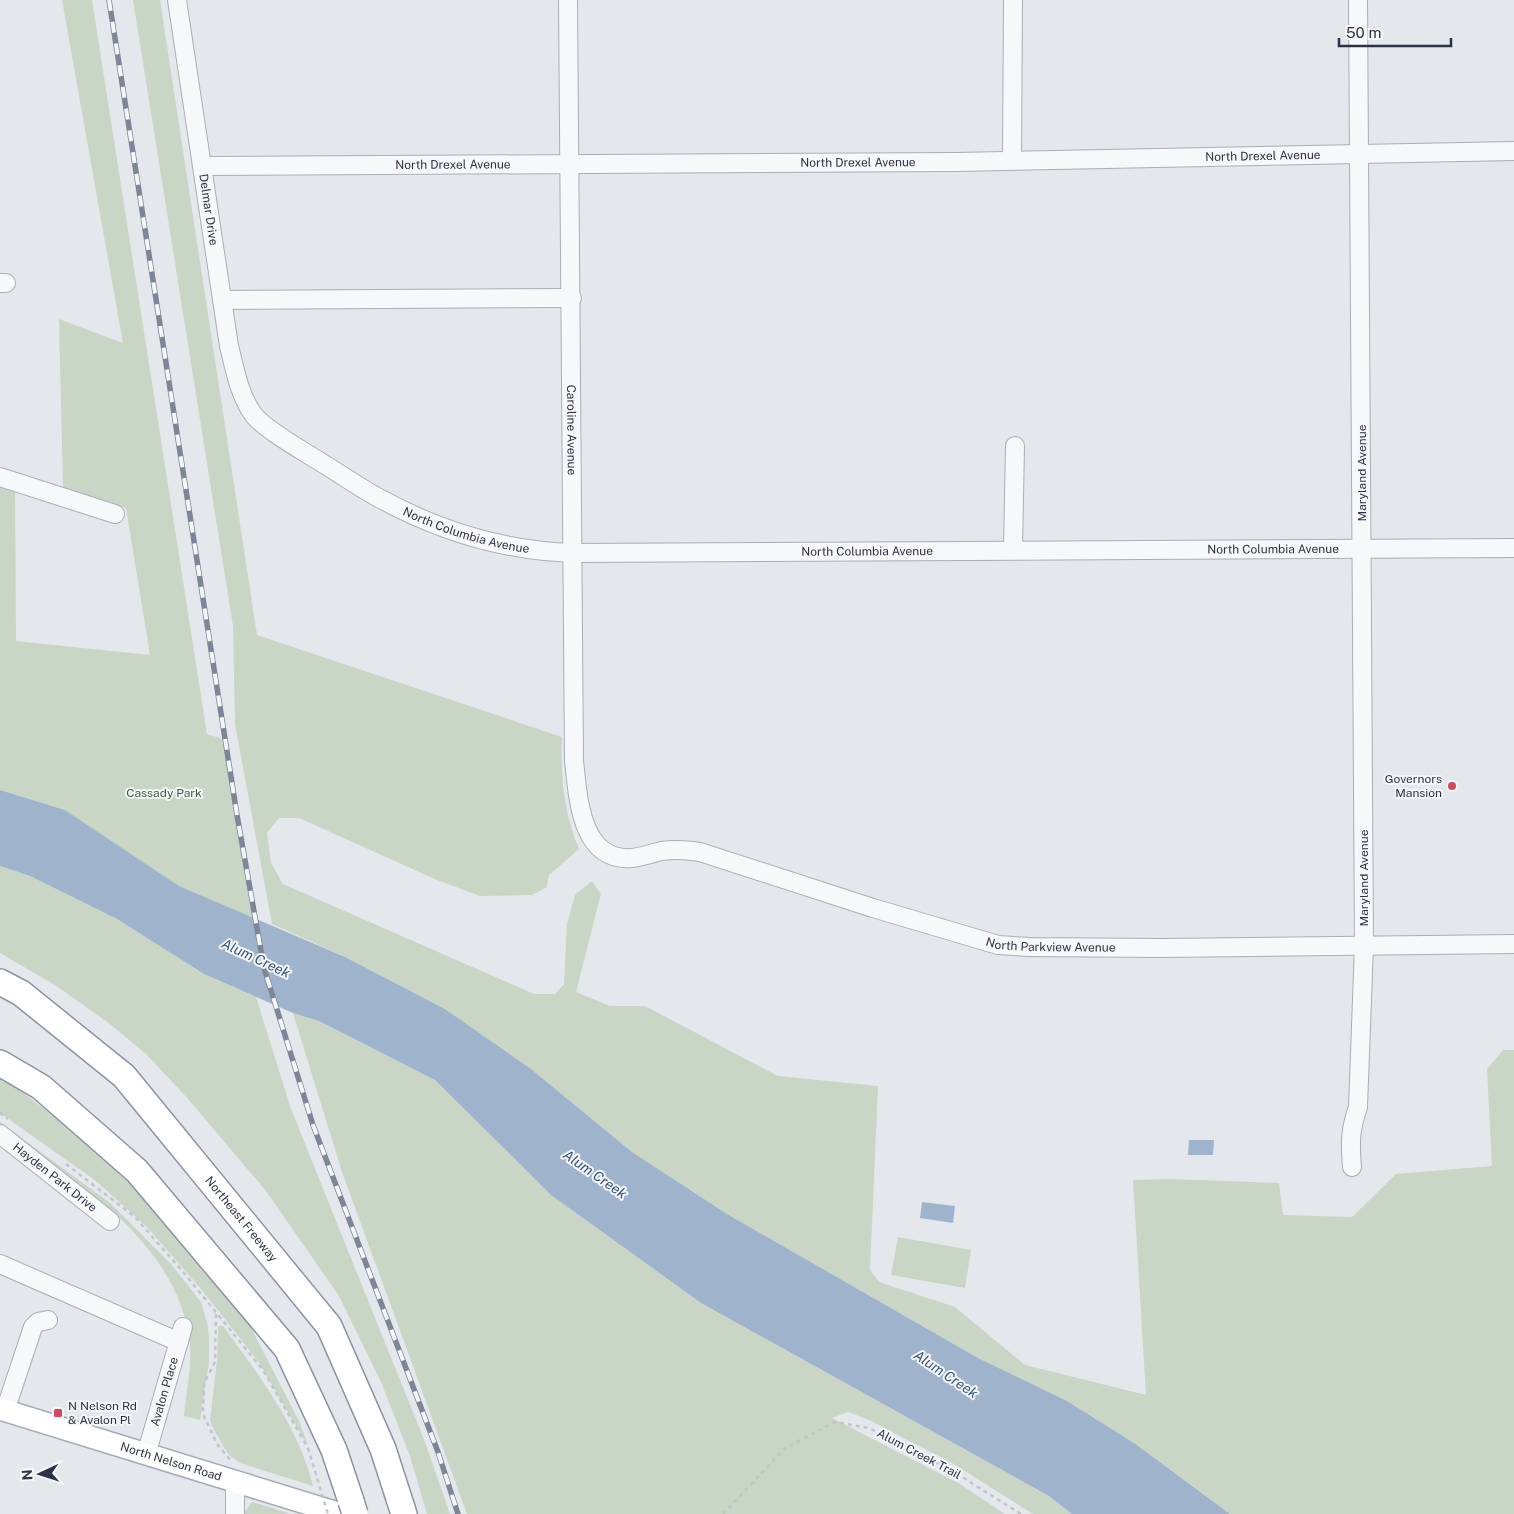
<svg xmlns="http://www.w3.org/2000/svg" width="1514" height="1514" font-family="'Public Sans',sans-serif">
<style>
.green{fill:#c9d6c5}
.water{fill:#9fb4cc}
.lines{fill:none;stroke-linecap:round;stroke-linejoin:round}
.minor-casing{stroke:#a9aeb7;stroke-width:20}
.major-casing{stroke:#a3abb8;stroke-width:24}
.highway-casing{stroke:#8b94a3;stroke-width:28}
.path{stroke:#c2c5cb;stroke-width:2.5;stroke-dasharray:4 4;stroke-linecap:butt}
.minor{stroke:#f7f8fa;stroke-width:18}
.major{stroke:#fff;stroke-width:21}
.highway{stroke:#fff;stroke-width:25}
.rail-casing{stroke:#7d8696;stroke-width:5.5}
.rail{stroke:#f4f6f9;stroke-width:4;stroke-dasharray:11;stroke-linecap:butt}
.highway-bridge-casing{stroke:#8b94a3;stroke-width:28;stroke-linecap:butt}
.path-bridge{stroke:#c2c5cb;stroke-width:2.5;stroke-dasharray:4 4;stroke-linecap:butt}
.highway-bridge{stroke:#fff;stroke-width:25}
.poi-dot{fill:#d1495b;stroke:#f4f6f9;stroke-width:2}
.labels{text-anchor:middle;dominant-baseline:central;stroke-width:4;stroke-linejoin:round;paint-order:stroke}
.street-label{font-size:12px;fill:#2b3445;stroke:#f4f6f9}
.poi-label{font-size:12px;fill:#2b3445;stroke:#f4f6f9;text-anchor:end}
.park-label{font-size:12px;fill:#3f6138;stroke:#f4f6f9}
.water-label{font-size:14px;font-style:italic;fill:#34527a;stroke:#f4f6f9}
</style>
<rect width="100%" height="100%" fill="#e4e7ec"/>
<g class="green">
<path d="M 62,0 L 92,0 L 207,734 L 226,740 L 254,919 L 179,886 L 65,810 L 0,790 L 0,485 L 15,489 L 16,641 L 150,655 L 126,508 L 63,487 L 59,319 L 123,343 Z"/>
<path d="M 133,0 L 160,0 L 257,635 L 562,737 C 560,775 564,814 579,849 L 549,875 L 547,887 L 532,895 L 480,896 L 437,880 L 299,818 L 279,818 L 267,833 L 271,863 L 283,884 L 534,994 L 555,994 L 564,984 L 567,924 L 575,895 L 592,881 L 601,894 L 576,992 L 610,1006 L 645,1006 L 778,1076 L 878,1086 L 870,1270 L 879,1282 L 955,1307 L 1025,1365 L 1146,1395 L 1133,1180 L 1171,1179 L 1279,1183 L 1283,1215 L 1352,1217 L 1396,1174 L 1492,1166 L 1487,1069 L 1503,1050 L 1514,1050 L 1514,1514 L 1230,1514 L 1134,1443 L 1067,1401 L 978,1358 L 727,1214 L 632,1152 L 531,1069 L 445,1009 L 345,957 L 272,924 L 235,724 L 233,626 Z"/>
<path d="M 0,866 L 30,876 L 117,919 L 204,974 L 256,997 L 291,1109 L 425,1442 L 450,1514 L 427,1514 L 410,1456 L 381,1382 L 339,1296 L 266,1191 L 189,1100 L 146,1054 L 110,1024 L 55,985 L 0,953 Z"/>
<path d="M 293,1013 L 319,1021 L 435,1080 L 551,1195 L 701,1303 L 1049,1496 L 1072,1514 L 1033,1514 L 952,1463 L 869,1420 L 848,1412 L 832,1418 L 960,1484 L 1005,1514 L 467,1514 L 342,1172 Z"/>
<path d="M 0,1075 L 87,1142 L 132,1182 L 247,1320 L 300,1423 L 308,1446 L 258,1361 L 202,1290 L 147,1227 L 96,1181 L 0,1113 Z"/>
<path d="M 0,1122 L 110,1203 L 171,1264 L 201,1302 L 208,1326 L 209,1341 L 209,1362 L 200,1420 L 184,1416 C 186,1393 192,1367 190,1344 C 179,1243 77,1181 0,1130 Z"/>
<path d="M 898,1237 L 971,1250 L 965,1288 L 891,1275 Z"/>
<path d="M 218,1326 L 223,1326 C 258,1374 299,1427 313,1486 L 240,1463 L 228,1454 L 214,1430 L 210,1420 L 217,1361 Z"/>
<path d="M 252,1502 L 291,1514 L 243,1514 Z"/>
</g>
<g class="water">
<path d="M 0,790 L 65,810 L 179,886 L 345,957 L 445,1009 L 531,1069 L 632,1152 L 727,1214 L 978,1358 L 1067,1401 L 1134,1443 L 1230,1514 L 1072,1514 L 1049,1496 L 701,1303 L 551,1195 L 435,1080 L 319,1021 L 293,1013 L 204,974 L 117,919 L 30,876 L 0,866 Z"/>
<path d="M 1189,1140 L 1214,1140 L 1213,1155 L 1188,1155 Z"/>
<path d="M 922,1202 L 955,1206 L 953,1223 L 920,1218 Z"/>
</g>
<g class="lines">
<defs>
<g id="minor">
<path id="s1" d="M 177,0 L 229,346 C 235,370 239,394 253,414 C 263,428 298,448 314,458 C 336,471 357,486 379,498 C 439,531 505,551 574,553 L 1514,548"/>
<path id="s2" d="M 568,0 L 574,761 C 578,796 580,862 632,858 C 642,857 652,853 662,851 C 675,849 687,850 700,852 L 873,908 L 998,945 L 1028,947 L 1162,948 L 1514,944"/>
<path d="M 1012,160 L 1013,0"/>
<path id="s3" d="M 203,166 L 956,162 L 1514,151"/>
<path d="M 0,283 L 6,283"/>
<path d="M 222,300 L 572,298"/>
<path d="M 0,477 L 115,514"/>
<path d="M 1013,550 L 1015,446"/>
<path id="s4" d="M 0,1134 L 110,1221"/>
<path d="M 1352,1167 C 1350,1143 1350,1130 1358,1107 L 1364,945 L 1358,0"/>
<path d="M 0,1264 L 179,1342"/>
<path d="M 5,1411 L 33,1327 L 38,1322 L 48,1320"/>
<path id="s5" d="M 146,1455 L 183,1327"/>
<path d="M 235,1482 L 235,1514"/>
</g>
<g id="major">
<path id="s6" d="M 0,1409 L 341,1514"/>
</g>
<g id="highway">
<path id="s7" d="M 0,982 L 21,993 L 124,1076 L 329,1326 L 383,1449 L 404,1514"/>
<path d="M 0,1063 L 41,1087 L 137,1171 L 287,1349 L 334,1450 L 351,1501"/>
</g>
</defs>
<use href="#minor" class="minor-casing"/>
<use href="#major" class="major-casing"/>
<use href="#highway" class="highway-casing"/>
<g class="path">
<path d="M 0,1113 L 8,1119"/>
<path d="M 66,1164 L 135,1217 L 184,1273 L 263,1370 L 308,1448"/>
<path d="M 216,1314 L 215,1362 L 204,1383 L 203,1414 L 217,1444 L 232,1462"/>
<path d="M 723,1514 L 785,1448 L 835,1422 L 869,1428 L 951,1470 L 1021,1514"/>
</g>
<use href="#minor" class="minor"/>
<use href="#major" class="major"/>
<use href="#highway" class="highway"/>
<defs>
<path id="rail" d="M 109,0 L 237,815 L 264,968 L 313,1125 L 438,1452 L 458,1514"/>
</defs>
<use href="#rail" class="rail-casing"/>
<use href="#rail" class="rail"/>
<defs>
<path id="highway-bridge" d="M 351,1501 L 355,1514"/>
</defs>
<use href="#highway-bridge" class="highway-bridge-casing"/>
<path class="path-bridge" d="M 308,1448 L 328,1514"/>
<use href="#highway-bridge" class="highway-bridge"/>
</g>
<g class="poi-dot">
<circle cx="1452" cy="786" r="5"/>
<rect x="53" y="1408" width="10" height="10" rx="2.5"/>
</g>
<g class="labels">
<g class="street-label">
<text stroke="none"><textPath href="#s3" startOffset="1060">North Drexel Avenue</textPath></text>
<text stroke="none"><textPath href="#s3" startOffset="655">North Drexel Avenue</textPath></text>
<text stroke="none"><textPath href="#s3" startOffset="250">North Drexel Avenue</textPath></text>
<text stroke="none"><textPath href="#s1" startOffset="212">Delmar Drive</textPath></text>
<text stroke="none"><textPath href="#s2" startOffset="430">Caroline Avenue</textPath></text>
<text transform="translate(1362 473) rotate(-90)">Maryland Avenue</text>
<text stroke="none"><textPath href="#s1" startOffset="668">North Columbia Avenue</textPath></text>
<text stroke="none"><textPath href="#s1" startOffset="1478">North Columbia Avenue</textPath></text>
<text stroke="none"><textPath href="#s1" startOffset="1072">North Columbia Avenue</textPath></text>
<text transform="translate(1364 878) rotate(-90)">Maryland Avenue</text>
<text stroke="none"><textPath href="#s2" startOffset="1322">North Parkview Avenue</textPath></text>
<text stroke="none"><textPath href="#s4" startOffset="70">Hayden Park Drive</textPath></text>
<text stroke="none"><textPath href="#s7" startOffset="341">Northeast Freeway</textPath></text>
<text stroke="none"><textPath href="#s5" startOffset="66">Avalon Place</textPath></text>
<text transform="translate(919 1454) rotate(28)">Alum Creek Trail</text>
<text stroke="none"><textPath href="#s6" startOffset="179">North Nelson Road</textPath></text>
</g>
<g class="poi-label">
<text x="1442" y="779">Governors<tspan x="1442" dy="14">Mansion</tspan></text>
<text x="68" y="1406" text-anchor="start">N Nelson Rd<tspan x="68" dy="14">&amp; Avalon Pl</tspan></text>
</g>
<g class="park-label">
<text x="164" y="793">Cassady Park</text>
</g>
<g class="water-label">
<text transform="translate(256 958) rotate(25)">Alum Creek</text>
<text transform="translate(595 1174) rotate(35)">Alum Creek</text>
<text transform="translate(946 1374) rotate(34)">Alum Creek</text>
</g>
</g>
<g transform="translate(40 1474) rotate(266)" stroke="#f4f6f9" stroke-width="4" paint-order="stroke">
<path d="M0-4L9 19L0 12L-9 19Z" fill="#2b3445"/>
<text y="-8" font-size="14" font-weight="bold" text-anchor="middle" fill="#2b3445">N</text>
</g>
<path d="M1339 38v8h112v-8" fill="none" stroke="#2b3445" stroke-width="2.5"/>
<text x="1346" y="38" font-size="15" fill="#2b3445" stroke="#f4f6f9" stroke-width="4" paint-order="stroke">50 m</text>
</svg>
